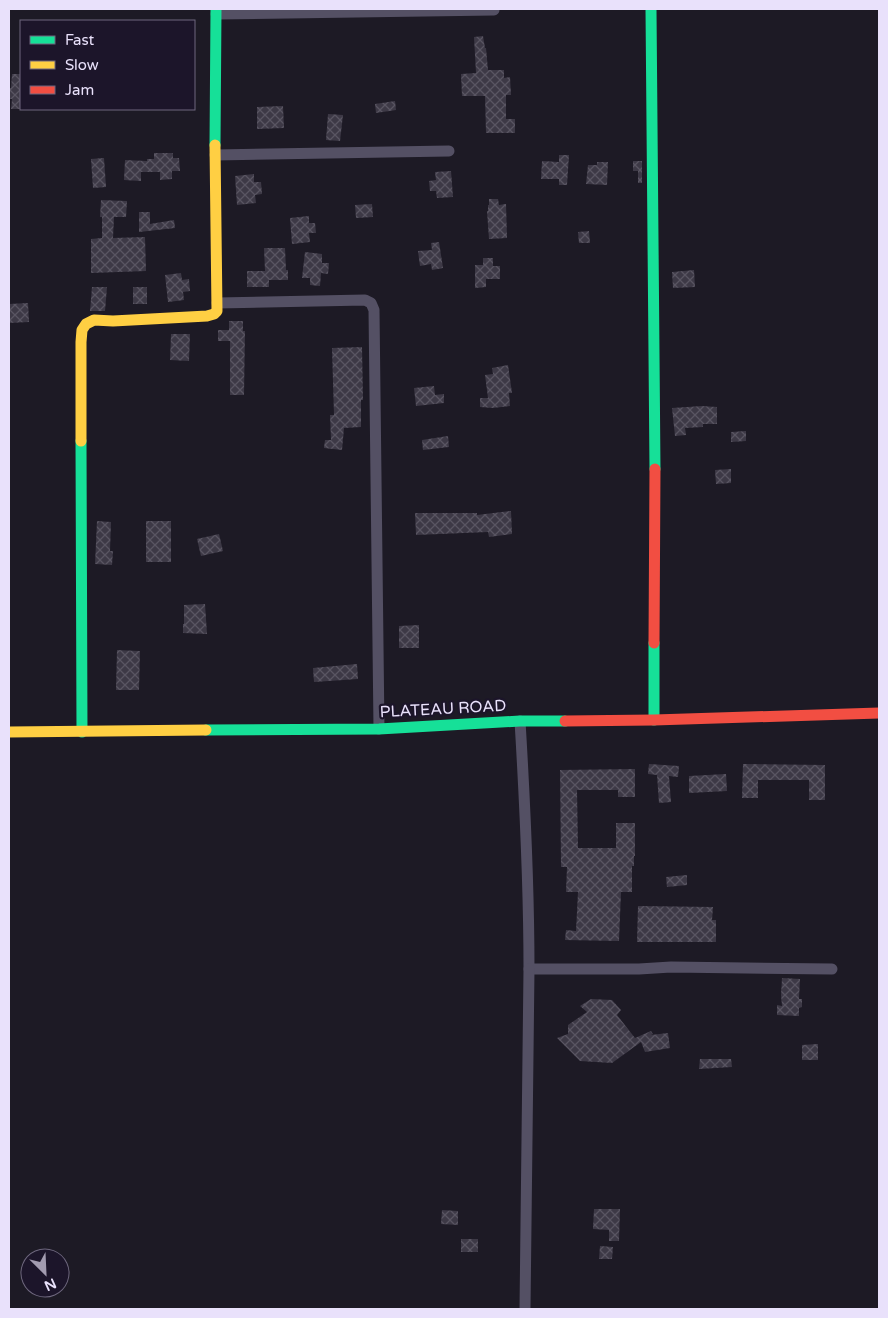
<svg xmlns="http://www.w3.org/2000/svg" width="888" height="1318" font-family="'Varela Round',sans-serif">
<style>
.building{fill:url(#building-cross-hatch)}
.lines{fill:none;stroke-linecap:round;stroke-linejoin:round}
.street{stroke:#545064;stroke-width:11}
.fast{stroke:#16e098;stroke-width:11}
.slow{stroke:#ffcf43;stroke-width:11}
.jam{stroke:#f24e42;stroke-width:11}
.labels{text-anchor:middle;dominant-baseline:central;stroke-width:4.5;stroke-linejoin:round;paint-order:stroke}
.street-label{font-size:16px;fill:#e9e1fb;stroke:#1c152a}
</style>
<defs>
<pattern id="building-cross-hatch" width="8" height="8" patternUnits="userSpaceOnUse" patternTransform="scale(1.25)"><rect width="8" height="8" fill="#3d3946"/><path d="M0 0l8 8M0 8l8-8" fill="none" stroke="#595562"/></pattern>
</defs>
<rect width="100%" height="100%" fill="#1d1a25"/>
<g class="building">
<path d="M 483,36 L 485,48 L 486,48 L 488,70 L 504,70 L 504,78 L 510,77 L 511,95 L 506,95 L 506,119 L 515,119 L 515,133 L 486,133 L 485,96 L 462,96 L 461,74 L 476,73 L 474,37 Z"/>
<path d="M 12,74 L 21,74 L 21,109 L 11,109 L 12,99 L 9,99 L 9,88 L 11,88 Z"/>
<path d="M 395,101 L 396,110 L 376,113 L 375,104 Z"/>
<path d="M 283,106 L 284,128 L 257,129 L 257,107 Z"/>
<path d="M 328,114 L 343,115 L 340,141 L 326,140 Z"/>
<path d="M 154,153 L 173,153 L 173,158 L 179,158 L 180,171 L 172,171 L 172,179 L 160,180 L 160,172 L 141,172 L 141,181 L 124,180 L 125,160 L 147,161 L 147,159 L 154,159 Z"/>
<path d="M 559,155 L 569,155 L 567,185 L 559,185 L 559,179 L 541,179 L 542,161 L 559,162 Z"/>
<path d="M 104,158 L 106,187 L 93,188 L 91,159 Z"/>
<path d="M 633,161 L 642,161 L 642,183 L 638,183 L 638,171 L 633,171 Z"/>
<path d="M 597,162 L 608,162 L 607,185 L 586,184 L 588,165 L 597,165 Z"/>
<path d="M 451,171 L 453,197 L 437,198 L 436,191 L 430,191 L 429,181 L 436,180 L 435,172 Z"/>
<path d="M 254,174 L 254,182 L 261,182 L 262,194 L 255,195 L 256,203 L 237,205 L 235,176 Z"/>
<path d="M 489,199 L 498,199 L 499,205 L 506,204 L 507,238 L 489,239 L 487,211 L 488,211 L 488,205 L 489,205 Z"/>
<path d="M 101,200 L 127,201 L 126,217 L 114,217 L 113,238 L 145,237 L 146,271 L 91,273 L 91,239 L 102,238 L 102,217 L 100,217 Z"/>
<path d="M 372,204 L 373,217 L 356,218 L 355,205 Z"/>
<path d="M 139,212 L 150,212 L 150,224 L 174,220 L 175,228 L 139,232 Z"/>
<path d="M 309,216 L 309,223 L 315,223 L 316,233 L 309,233 L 310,242 L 292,244 L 290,218 Z"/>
<path d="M 589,231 L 590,243 L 579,243 L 578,232 Z"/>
<path d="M 439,242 L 443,268 L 432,270 L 431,264 L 420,266 L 418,251 L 432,250 L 431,243 Z"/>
<path d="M 264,248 L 285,248 L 286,270 L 288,270 L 288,280 L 269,280 L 269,287 L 247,287 L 247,271 L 265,271 Z"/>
<path d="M 305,252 L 322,254 L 322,263 L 329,263 L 328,274 L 321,273 L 320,286 L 310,285 L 310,278 L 302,278 Z"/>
<path d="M 483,258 L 493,258 L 493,266 L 500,266 L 500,279 L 486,279 L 486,287 L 475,288 L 475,265 L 483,265 Z"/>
<path d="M 694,270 L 695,287 L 673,288 L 672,272 Z"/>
<path d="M 181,273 L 182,280 L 189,279 L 190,291 L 183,292 L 184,300 L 168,302 L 165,275 Z"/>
<path d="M 92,287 L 107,287 L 105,311 L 90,311 Z"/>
<rect x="133" y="287" width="14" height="17"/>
<path d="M 28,303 L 29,322 L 9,323 L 9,304 Z"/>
<path d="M 229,321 L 243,321 L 243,331 L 245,331 L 244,395 L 230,395 L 230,341 L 218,341 L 218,330 L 229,330 Z"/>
<path d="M 171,334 L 190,334 L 189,361 L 170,360 Z"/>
<path d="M 362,347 L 363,400 L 361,400 L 361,427 L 344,428 L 342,450 L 324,448 L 325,440 L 331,440 L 330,415 L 334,415 L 332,348 Z"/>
<path d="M 508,365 L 512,393 L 509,393 L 510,406 L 493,408 L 480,407 L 480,398 L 488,398 L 485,375 L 493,374 L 492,368 Z"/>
<path d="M 434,386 L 435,395 L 444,394 L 444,403 L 416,406 L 414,388 Z"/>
<path d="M 702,406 L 717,407 L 717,424 L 703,424 L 703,427 L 685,428 L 686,435 L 675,436 L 672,408 Z"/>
<path d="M 746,431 L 746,441 L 731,442 L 731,432 Z"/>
<path d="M 448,436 L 449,447 L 423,450 L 422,440 Z"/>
<path d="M 731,469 L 731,483 L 716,484 L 715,470 Z"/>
<path d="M 511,511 L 512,534 L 489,537 L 488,532 L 416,535 L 415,513 L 477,513 L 477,515 Z"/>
<path d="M 97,521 L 111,522 L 110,551 L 113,551 L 112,565 L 95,564 Z"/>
<rect x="146" y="521" width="25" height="41"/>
<path d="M 219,534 L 223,551 L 201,556 L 197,539 Z"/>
<path d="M 205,604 L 207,634 L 183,633 L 183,624 L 184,624 L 184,605 Z"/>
<path d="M 419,625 L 419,648 L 399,648 L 399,626 Z"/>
<path d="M 117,650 L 140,651 L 139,690 L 116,690 Z"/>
<path d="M 357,664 L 358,679 L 314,682 L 313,668 Z"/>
<path d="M 649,764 L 679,766 L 678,777 L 669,776 L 671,802 L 659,803 L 657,775 L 648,774 Z"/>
<path d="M 743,764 L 825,765 L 825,800 L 809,800 L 809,780 L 758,780 L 758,798 L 742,798 Z"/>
<path d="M 635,769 L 635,797 L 618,797 L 618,790 L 577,790 L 578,848 L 616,848 L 616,823 L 635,823 L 635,856 L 634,856 L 634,866 L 632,866 L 632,892 L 621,892 L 619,941 L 565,940 L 566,930 L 576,931 L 578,892 L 566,892 L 567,867 L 561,867 L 560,770 Z"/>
<path d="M 726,774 L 727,791 L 689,793 L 689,776 Z"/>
<path d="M 687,875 L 687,885 L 667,887 L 666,877 Z"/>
<path d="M 638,906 L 713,907 L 712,920 L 716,920 L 716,942 L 637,942 Z"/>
<path d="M 782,978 L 800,979 L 799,999 L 802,999 L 802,1007 L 799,1008 L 799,1016 L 777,1015 L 777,1005 L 782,1006 L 781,995 Z"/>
<path d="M 591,999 L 612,1000 L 621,1010 L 617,1015 L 635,1038 L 651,1031 L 653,1034 L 651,1035 L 668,1033 L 670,1048 L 645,1052 L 641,1042 L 612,1063 L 580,1061 L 557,1038 L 568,1034 L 568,1025 L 587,1012 L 580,1006 Z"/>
<path d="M 818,1044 L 818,1060 L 802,1060 L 802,1045 Z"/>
<path d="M 700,1059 L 731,1059 L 732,1067 L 699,1069 Z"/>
<path d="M 594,1209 L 620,1209 L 619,1241 L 609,1241 L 609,1230 L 593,1229 Z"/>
<path d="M 442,1210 L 458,1211 L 458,1225 L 441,1224 Z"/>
<rect x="461" y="1239" width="17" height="13"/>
<path d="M 600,1246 L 613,1247 L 612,1259 L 599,1259 Z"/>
</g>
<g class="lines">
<g class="street">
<path d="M 216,14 L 494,10"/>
<path d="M 215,155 L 449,151"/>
<path d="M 217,303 L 365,300 L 371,303 L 374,310 L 379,729"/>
<path d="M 520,721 C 525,804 529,886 529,969 L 639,969 L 671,967 L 832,969"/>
<path d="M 525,1309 L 529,969"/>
</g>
<g class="fast">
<path d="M 651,9 L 655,469"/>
<path d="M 215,145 L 216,9"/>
<path d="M 81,441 L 82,732"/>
<path d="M 654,720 L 654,643"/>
<path d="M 206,730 L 379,729 L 520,721 L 565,721"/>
</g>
<g class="slow">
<path d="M 81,441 L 81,342 L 82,330 L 86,324 L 94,320 L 113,321 L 207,316 L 214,314 L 217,311 L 215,145"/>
<path d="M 9,732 L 206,730"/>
</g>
<g class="jam">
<path d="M 654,643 L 655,469"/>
<path d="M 565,721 L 654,720 L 879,713"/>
</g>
</g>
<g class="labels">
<g class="street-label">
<text transform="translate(443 709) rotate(-3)">PLATEAU ROAD</text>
</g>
</g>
<rect width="888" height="1318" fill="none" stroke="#e9e1fb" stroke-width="20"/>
<rect x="20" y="20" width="175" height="90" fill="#1c152a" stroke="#6e677e"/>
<rect x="30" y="36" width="25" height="8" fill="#16e098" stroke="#6e677e"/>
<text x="65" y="45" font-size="15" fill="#e9e1fb">Fast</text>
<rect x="30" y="61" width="25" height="8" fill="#ffcf43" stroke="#6e677e"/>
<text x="65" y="70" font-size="15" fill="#e9e1fb">Slow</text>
<rect x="30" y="86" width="25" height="8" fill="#f24e42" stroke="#6e677e"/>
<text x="65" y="95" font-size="15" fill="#e9e1fb">Jam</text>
<g transform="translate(45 1273) rotate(156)"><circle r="24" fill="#1c152a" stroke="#6e677e"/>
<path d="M0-4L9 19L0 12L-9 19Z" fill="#a29bb0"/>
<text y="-8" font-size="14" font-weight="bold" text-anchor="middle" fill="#e9e1fb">N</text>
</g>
</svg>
